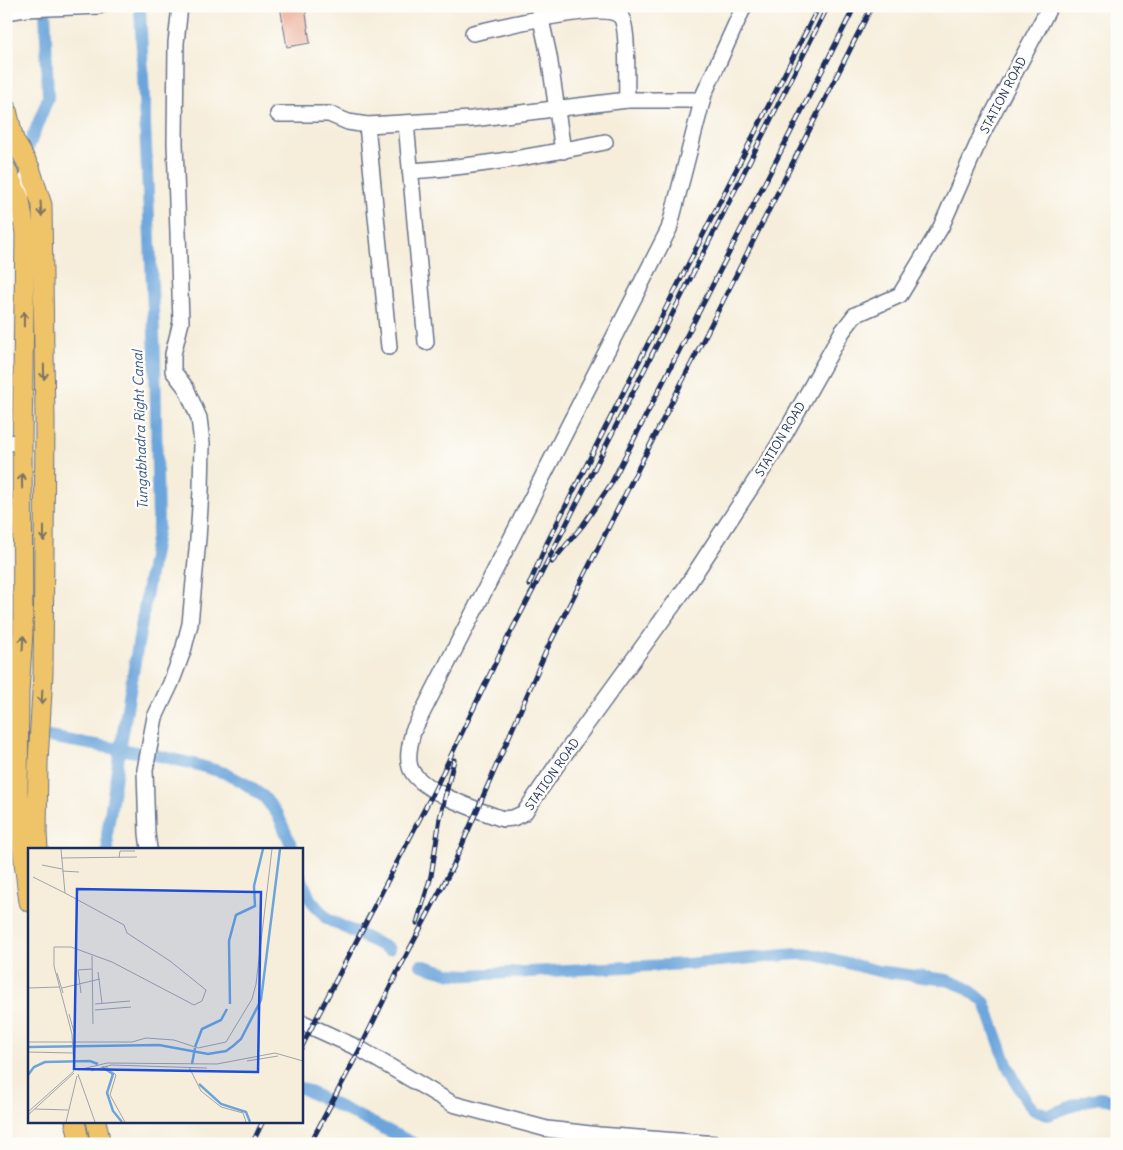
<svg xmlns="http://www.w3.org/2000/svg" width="1123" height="1150" font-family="Delius,sans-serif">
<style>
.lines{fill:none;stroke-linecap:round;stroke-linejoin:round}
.canal{stroke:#6ca5db;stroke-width:12}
.building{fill:#eaa18b}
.minor-casing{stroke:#68728a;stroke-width:18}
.major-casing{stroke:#68728a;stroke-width:21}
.minor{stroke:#fff;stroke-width:15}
.major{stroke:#efc469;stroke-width:19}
.rail-casing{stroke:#1b2f5e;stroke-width:5}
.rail{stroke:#fdfcf7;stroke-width:3;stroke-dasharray:9;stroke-linecap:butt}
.oneway{stroke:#7a7263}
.labels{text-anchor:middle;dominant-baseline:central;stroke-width:5;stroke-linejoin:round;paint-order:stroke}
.street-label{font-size:12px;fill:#1b2f5e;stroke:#fdfcf7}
.water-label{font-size:14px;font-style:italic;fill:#37588a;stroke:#fdfcf7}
.inset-river{fill:none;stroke:#6ca5db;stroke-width:2.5}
.inset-road{fill:none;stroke:#9ea2a9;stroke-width:1}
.view{fill:#1d4ed8;fill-opacity:0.15;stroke:#1d4ed8;stroke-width:2.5}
.inset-edge{fill:none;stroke:#1b2f5e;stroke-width:2.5}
</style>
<rect width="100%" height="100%" fill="#fdfcf7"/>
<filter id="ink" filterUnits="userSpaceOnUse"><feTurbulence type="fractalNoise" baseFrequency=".02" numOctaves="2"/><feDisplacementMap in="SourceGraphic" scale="10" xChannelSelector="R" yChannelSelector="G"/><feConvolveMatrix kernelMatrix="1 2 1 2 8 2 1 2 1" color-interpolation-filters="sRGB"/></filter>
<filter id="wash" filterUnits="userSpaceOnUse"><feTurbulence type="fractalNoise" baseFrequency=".0096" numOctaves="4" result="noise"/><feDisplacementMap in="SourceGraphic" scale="20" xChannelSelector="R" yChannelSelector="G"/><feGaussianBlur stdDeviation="1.12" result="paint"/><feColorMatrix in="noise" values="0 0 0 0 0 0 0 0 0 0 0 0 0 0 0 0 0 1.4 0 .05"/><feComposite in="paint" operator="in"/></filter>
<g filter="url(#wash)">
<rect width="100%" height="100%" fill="#f6eedb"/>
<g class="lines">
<g class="canal">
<path d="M 7,181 L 25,156 L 48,98 L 45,6"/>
<path d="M 43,736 L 142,753"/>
<path d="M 151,754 L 194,764 L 225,773 L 244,783 L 264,797 L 278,815 L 293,849"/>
<path d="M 108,849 L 107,834 L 120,750 L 158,527 L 155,357 L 140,6"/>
<path d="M 301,877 L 310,899 L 327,919 L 389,949"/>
<path d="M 421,965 L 452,974 L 469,975 L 686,964 L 797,954 L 816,955 L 878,971 L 947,980 L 965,987 L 976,995 L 985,1003 L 1008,1067 L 1026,1101 L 1034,1110 L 1048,1115 L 1088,1100 L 1100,1098 L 1117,1101"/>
<path d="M 301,1088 L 415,1144"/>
</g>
</g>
<g id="blocks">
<path class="building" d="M 280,6 L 305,6 L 310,43 L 287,47 Z"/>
</g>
</g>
<g filter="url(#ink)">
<use href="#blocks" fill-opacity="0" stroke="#68728a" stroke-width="1"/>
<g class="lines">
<defs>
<g id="minor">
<path d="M 538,6 L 549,56 L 563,151"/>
<path d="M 744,6 L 704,94 L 669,229 L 413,731 C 410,744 405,762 413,773 C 428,794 478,810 503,819 L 513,818 L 524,813 L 561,759 L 684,590 L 778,446 L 842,332 L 855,315 L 900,295 L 941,227 L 982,134 L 1050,6"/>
<path d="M 6,12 L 25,9 L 99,6"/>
<path d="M 473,33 C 497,28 606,0 621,17 C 629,29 626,83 627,100"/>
<path d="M 278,114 L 329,114 L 348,122 L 367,125 L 472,119 L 627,100 L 702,100"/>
<path d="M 406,123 L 426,342"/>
<path d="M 367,125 L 389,347"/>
<path d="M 410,171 C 477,167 540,155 605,142"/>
<path d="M 6,221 L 20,200 L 30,168"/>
<path d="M 6,443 L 22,442"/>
<path d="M 6,693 L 19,692"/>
<path d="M 149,849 L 147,833 L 145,770 L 155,717 L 171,683 L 183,651 L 190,624 L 198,539 L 201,491 L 202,443 L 199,418 L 186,388 L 173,371 L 173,354 L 181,322 L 175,143 L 176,43 L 180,6"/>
<path d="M 301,1022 L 360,1049 L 453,1104 L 547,1129 L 599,1135 L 717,1144"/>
</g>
<g id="major">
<path d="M 6,106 L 14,140 L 30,168 L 42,205 L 45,422 L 43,673 L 38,762 L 37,833 L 38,849"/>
<path d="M 6,169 L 20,200 L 25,234 L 22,442 L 23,632 L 19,692 L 18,791 L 23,854 L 29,902"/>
<path d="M 75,1121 L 80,1144"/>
<path d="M 96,1121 L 101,1144"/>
</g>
</defs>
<use href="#minor" class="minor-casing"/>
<use href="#major" class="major-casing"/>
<use href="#minor" class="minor"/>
<use href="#major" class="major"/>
<defs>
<g id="rail">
<path d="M 552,562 L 583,525 L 611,484 L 855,6"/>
<path d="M 529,585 L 547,543 L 819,6"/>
<path d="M 417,923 L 431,876 L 440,818 L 454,760"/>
<path d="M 301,1048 L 434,791 L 503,647 L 535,586 L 828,6"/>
<path d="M 252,1144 L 263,1121"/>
<path d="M 310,1144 L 360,1049 L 396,975 L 452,868 L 547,649 L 872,6"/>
</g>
</defs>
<use href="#rail" class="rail-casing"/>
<use href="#rail" class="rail"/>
</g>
<defs><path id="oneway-shaft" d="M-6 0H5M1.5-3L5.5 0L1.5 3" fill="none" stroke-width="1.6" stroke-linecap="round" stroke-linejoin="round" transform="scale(1.25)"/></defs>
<g class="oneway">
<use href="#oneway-shaft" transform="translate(41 209) rotate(86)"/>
<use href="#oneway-shaft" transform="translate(24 319) rotate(-89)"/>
<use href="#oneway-shaft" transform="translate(44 372) rotate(89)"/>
<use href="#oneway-shaft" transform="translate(22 481) rotate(-91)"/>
<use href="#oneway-shaft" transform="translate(44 534) rotate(90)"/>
<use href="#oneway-shaft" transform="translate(23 643) rotate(-86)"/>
<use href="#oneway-shaft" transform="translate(42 697) rotate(93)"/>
</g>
</g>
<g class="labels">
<g class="street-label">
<text transform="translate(1003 95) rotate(-62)">STATION ROAD</text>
<text transform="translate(780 439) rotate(-59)">STATION ROAD</text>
<text transform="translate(552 774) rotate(-55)">STATION ROAD</text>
</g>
<g class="water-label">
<text transform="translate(140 430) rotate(-92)">Tungabhadra Right Canal</text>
</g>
</g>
<g transform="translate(28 848)">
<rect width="275" height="275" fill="#f6eedb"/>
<path class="inset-river" d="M 226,38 L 235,1M 202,156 L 201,93 L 208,67 L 227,58 L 226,38M 0,199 L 131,197 L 180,206 L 198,203 L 205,198 L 213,191 L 233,152 L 252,1M 167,199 L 174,181 L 193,172 L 199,161M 164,216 L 167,200M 74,219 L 85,226 L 79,245 L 85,263 L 94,274M 0,227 L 6,219 L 17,214 L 62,213 L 70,216M 171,236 L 193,256 L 218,264 L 222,274"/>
<path class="inset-road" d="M 33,1 L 37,45 L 96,77 L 99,85 L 142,113 L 178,142 L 174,153 L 166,157 L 84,114 L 43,99 L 26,99 L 26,118 L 44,186 L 46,222M 33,10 L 109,9M 91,10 L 92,3 L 107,3M 14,17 L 34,21M 34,23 L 51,24M 5,29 L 37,45M 64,108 L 65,176M 70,124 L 74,155M 29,125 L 35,145M 0,140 L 32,139M 34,140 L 72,131M 53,145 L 50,122 L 64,121M 67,156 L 102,153M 67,162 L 103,159M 41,166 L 46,184M 0,194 L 104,194 L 118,190 L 146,192 L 170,200 L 198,194 L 224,151 L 228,136 L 244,1M 0,204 L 45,205M 219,213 L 250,208M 77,218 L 88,227 L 82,247 L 97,274M 161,219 L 173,243 L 193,259 L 215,265 L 218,274M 50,222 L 79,215 L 189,216 L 247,205 L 275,213M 63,223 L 83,217 L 179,220M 50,226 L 67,274M 7,261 L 40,262M 0,264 L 46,223M 0,267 L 46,225M 38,274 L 49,228"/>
<path class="view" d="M 49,41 L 233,44 L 230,224 L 46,221 Z"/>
<rect width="275" height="275" class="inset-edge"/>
</g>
<rect width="1123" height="1150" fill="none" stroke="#fdfcf7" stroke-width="25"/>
</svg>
